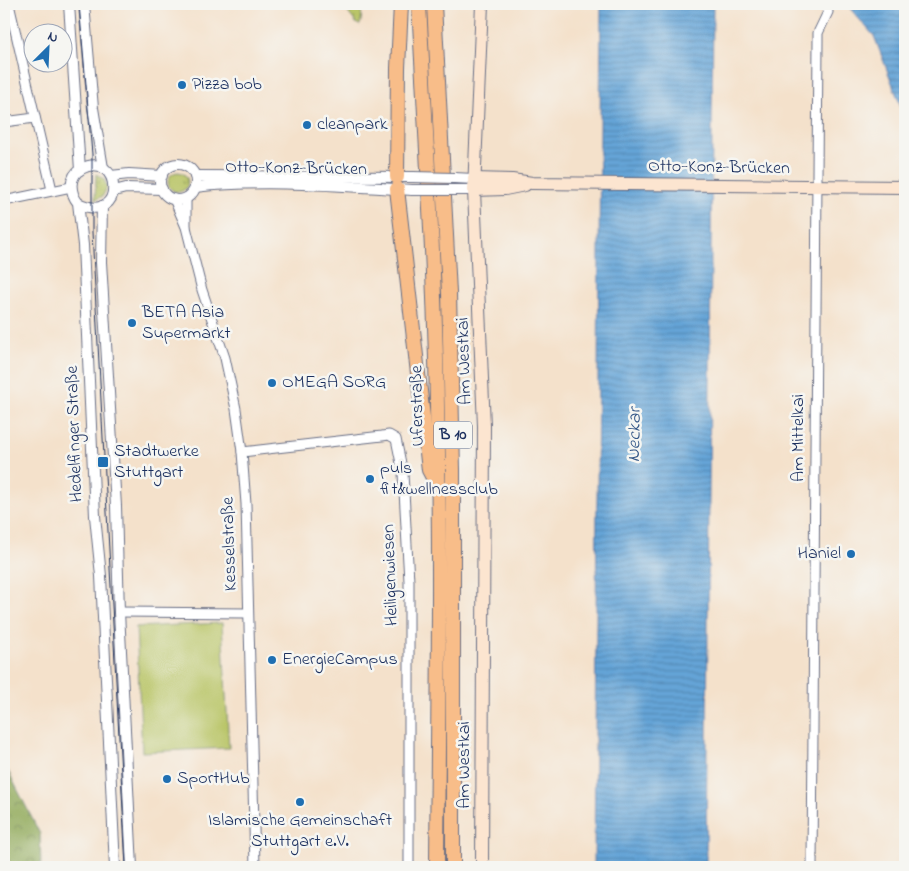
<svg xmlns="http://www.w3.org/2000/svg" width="909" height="871" font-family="'Indie Flower',sans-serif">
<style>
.grass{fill:url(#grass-tufts);stroke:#6a7a62}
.forest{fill:url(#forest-crowns);stroke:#566c5d}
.garden{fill:#b9c567;stroke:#6a7a62}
.water{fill:url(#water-rules);stroke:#406a9a}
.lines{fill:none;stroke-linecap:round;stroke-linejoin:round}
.minor-casing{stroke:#676d84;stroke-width:11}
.tertiary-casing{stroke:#676d84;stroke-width:12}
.secondary-casing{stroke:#676d84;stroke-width:14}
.trunk-casing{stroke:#676d84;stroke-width:16}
.minor{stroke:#fff;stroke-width:9}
.tertiary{stroke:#fff;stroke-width:10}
.secondary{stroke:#fce5d0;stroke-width:12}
.trunk{stroke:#f8bd89;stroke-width:14}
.tram{stroke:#1b2f5e;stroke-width:1}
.tertiary-bridge-casing{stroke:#676d84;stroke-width:12;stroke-linecap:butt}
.tertiary-bridge{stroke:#fff;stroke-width:10}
.poi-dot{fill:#1f6fb2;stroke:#f6f6f2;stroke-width:2}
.labels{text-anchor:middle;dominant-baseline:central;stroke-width:5;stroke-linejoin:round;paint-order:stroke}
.shield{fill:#f6f6f2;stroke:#5d6b8a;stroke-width:1}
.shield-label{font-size:16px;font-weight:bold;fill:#1b2f5e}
.poi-label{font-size:18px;fill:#1b2f5e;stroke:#f6f6f2;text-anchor:start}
.street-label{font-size:18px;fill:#1b2f5e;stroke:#f6f6f2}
.water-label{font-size:19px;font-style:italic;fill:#355888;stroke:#f6f6f2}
</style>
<defs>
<pattern id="grass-tufts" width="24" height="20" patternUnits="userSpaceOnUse" patternTransform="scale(1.25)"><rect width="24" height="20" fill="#b9c567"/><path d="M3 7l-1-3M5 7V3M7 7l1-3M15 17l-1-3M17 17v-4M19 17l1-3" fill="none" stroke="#96a058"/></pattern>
<pattern id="forest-crowns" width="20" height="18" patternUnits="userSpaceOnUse" patternTransform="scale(1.25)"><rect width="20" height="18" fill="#92aa5c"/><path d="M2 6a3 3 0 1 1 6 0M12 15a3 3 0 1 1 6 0" fill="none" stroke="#768b4f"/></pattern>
<pattern id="water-rules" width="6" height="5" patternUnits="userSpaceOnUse" patternTransform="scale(1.25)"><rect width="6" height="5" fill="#65a4d7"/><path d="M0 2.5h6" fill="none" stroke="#5286b2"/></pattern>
</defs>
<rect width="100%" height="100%" fill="#f6f6f2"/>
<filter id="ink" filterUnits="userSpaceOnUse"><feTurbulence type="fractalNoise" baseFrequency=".02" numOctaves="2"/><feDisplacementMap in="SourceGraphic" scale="10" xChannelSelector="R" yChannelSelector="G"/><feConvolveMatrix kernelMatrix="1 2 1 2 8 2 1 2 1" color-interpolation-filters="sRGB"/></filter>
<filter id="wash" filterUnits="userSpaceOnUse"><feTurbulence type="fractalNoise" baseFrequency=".0096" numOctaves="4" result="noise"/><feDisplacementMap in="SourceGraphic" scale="20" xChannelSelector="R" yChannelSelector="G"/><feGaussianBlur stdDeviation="1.12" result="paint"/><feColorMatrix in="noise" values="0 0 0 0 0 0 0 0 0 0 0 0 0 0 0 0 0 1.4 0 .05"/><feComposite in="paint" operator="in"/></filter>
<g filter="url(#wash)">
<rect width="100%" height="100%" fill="#f4e1cb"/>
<g class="grass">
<path d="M 345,4 C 361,4 364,10 360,25 L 357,24 L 342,5 Z"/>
<circle cx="178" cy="182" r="10"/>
<path d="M 96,174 L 104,179 L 107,187 L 103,196 L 95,200 Z"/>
</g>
<path class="forest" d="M 4,763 L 40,834 L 41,867 L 4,867 Z"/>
<path class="garden" d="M 222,623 L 229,748 L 142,752 L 136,627 Z"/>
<g class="water">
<path d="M 601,4 L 713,4 L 706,867 L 594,867 Z"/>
<path d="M 846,4 L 905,4 L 905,117 L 874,36 Z"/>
</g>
</g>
<g filter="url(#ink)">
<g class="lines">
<defs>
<g id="minor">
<path d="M 9,4 L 52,190"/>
<path d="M 4,122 L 35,118"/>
<path d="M 174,199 L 186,227 L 202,290 L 225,358 L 236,409 L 242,452 L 246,504 L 255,867"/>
<path d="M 4,201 L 71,187"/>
<path d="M 186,226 L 186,198"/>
<path d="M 242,452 L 382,436 L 389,435 L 396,439 L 403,473 L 409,581 L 409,867"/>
<path d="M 119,612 L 248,613"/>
<path d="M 812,867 L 818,40 L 818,33 L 828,12"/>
</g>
<g id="tertiary">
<path d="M 69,4 L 80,170"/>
<path d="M 84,4 L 93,108 L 103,168"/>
<circle cx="178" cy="182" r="18"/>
<path d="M 111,176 L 129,174 L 162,176"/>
<path d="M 195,176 L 413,177"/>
<path d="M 454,178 L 474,179"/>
<path d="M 195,187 C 267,179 340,186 412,190"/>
<path d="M 456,190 L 474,190"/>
<path d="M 114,191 L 126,188 L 162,189"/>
<path d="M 78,203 C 127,227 122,148 81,169 C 68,177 70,193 78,203 L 83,245 L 95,516 L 101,576 L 115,867"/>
<path d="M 102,206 L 101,262 L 116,506 L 119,612 L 132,867"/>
</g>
<g id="secondary">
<path d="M 482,4 L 474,190 L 484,426 L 482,867"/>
<path d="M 474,179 L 512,180 L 532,183 L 905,187"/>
<path d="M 474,190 L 505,189 L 525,185"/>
</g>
<g id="trunk">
<path d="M 419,4 C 426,138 435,273 437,407 C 441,560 438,714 437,867"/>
<path d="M 434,4 L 449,293 L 453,470 L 453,867"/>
<path d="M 397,177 L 398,68 L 401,4"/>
<path d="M 397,189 L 429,470 L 437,485"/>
</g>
</defs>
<use href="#minor" class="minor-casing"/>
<use href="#tertiary" class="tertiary-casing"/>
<use href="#secondary" class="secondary-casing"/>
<use href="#trunk" class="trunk-casing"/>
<use href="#minor" class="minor"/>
<use href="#tertiary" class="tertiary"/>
<use href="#secondary" class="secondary"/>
<use href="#trunk" class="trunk"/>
<path class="tram" d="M 79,4 L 92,154 L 92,232 L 126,867"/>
<defs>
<g id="tertiary-bridge">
<path d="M 413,177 L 454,178"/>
<path d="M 412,190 L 456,190"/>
</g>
</defs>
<use href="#tertiary-bridge" class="tertiary-bridge-casing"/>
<use href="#tertiary-bridge" class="tertiary-bridge"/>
</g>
</g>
<g class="poi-dot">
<circle cx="182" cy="85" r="5"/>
<circle cx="307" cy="125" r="5"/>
<circle cx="132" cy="323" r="5"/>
<circle cx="272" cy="383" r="5"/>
<rect x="97" y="456" width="12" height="12" rx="2.5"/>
<circle cx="370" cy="479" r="5"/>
<circle cx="851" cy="554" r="5"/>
<circle cx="272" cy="660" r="5"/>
<circle cx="167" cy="779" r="5"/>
<circle cx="300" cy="802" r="5"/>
</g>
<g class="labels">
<rect class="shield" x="434" y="421.5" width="38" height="27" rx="4"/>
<g class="shield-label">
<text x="453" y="435">B 10</text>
</g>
<g class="poi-label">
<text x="192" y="85">Pizza bob</text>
<text x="317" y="125">cleanpark</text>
<text x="142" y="313">BETA Asia<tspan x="142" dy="21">Supermarkt</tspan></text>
<text x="282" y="383">OMEGA SORG</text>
<text x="114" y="452">Stadtwerke<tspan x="114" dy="21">Stuttgart</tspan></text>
<text x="380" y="469">puls<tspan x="380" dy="21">fit&amp;wellnessclub</tspan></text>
<text x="841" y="554" text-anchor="end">Haniel</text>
<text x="282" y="660">EnergieCampus</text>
<text x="177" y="779">SportHub</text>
<text x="300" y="821" text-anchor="middle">Islamische Gemeinschaft<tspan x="300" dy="21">Stuttgart e.V.</tspan></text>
</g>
<g class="street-label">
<text transform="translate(719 168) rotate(1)">Otto-Konz-Brücken</text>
<text transform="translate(296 169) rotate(1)">Otto-Konz-Brücken</text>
<text transform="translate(465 361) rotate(-92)">Am Westkai</text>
<text transform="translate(418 406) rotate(-91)">Uferstraße</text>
<text transform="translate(75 434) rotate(-92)">Hedelfinger Straße</text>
<text transform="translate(799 438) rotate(-90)">Am Mittelkai</text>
<text transform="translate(230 544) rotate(-92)">Kesselstraße</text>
<text transform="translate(391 575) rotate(-92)">Heiligenwiesen</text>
<text transform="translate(465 765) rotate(-90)">Am Westkai</text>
</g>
<g class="water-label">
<text transform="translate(635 435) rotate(-89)">Neckar</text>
</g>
</g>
<rect width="909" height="871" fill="none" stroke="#f6f6f2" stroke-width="20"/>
<g transform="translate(48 48) rotate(24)"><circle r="24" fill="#f6f6f2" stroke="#9ea6b7"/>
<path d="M0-4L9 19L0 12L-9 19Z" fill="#1f6fb2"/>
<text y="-8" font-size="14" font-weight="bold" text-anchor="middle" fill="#1b2f5e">N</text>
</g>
</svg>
